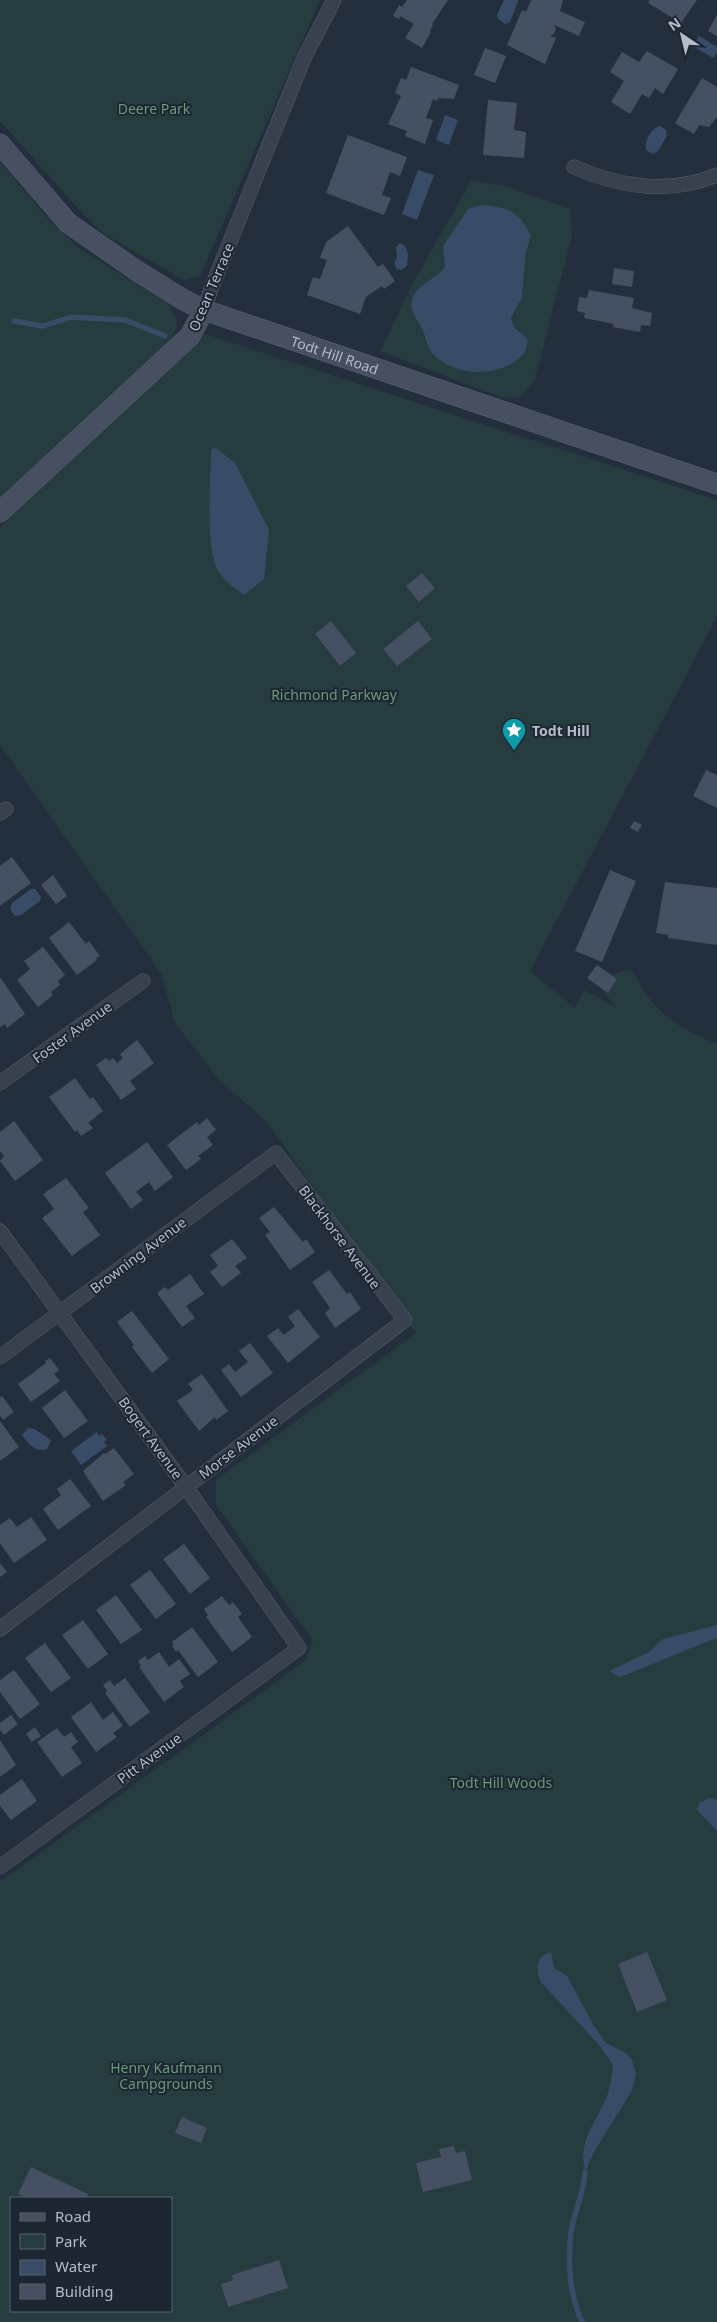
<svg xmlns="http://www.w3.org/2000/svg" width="717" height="2322" font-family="'Noto Sans',sans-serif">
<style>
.green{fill:#263c3f;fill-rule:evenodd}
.water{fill:#394c67}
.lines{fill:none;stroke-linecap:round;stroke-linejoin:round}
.stream{stroke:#394c67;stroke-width:5.5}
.building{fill:#455162}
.street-casing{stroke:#565f6c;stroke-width:15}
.secondary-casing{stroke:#565f6c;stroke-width:21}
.street{stroke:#38414e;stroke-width:14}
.secondary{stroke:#465061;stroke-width:20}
.labels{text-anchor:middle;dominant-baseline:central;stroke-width:4;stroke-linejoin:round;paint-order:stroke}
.park-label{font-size:14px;fill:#6b9a76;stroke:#1d2633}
.street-label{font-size:14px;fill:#b4bcc9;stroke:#1d2633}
.poi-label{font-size:14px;font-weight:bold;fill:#b4bcc9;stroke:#1d2633;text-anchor:start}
</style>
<rect width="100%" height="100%" fill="#242f3e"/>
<g class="green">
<path d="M 0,0 L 320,0 L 200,276 L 184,280 L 104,234 L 83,214 L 0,121 Z"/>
<path d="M 0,162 L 51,222 L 79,248 L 170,305 L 176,319 L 177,326 L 166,348 L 96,414 L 0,498 Z"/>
<path d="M 471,181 L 506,186 L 570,209 L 572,236 L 534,382 L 520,397 L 503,398 L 380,351 L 415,279 ZM 482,205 L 531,236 L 526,252 L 522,298 L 511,319 L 514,327 L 522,333 L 425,338 L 421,326 L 423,284 L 438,276 L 445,267 L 443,246 L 468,209 Z"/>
<path d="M 205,334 L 717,500 L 717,617 L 530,971 L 575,1008 L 584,990 L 616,1008 L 601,988 L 608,993 L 617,980 L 611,975 L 630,969 C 638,977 642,989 649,998 C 666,1021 692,1034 717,1044 L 717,2322 L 0,2322 L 0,1880 L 4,1879 L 305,1661 L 313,1641 L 216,1505 L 216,1480 L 416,1333 L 267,1122 L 218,1079 L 175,1023 L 161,973 L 0,745 L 0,527 ZM 11,2198 L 171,2198 L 171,2311 L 11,2311 Z"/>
</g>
<g class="water">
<path d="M 504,0 L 518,0 L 518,2 L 510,22 L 505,24 L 498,19 L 497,15 Z"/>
<path d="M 699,36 L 717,47 L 717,53 L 713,58 L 693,46 Z"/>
<path d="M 445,115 L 458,120 L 449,145 L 436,140 Z"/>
<path d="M 660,126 L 666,130 L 667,136 L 658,151 L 653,154 L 646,150 C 644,142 651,128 660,126 Z"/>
<path d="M 418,170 L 434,175 L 417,220 L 402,214 Z"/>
<path d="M 481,205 C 508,207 519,211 531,236 L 526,252 L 522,298 L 511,318 L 514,327 L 528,339 C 527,343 526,350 524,353 C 503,379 456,377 434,355 C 426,347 426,335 421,327 C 416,317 407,308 414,295 C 421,282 436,279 445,267 L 443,246 L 468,209 Z"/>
<path d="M 400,243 L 405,246 L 408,254 L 407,266 L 401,270 L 397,269 L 394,264 L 397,257 L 396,247 Z"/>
<path d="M 216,448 L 235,463 L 269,530 L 264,579 L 244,595 C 235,588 225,582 219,572 C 204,549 211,478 211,449 Z"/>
<path d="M 31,889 L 35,889 L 41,897 L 40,901 L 21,915 L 15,916 L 10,909 L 12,903 Z"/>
<path d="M 28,1428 L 35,1429 C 40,1434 47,1435 51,1441 L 47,1449 C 36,1453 28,1444 22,1435 Z"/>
<path d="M 97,1432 L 99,1436 L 102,1434 L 107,1440 L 104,1442 L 107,1446 L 81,1465 L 71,1451 Z"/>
<path d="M 717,1625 L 717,1638 C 684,1650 653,1665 620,1677 L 609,1671 L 649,1652 L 663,1639 Z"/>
<path d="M 709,1798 L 717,1800 L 717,1831 L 697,1810 L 699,1803 Z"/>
<path d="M 551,1952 L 554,1968 L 567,1976 L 594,2026 L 606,2043 L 626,2053 L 632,2060 L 636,2074 L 632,2090 L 594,2152 L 585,2172 C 578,2139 595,2125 607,2096 C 611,2086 612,2075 613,2065 L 599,2045 L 540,1981 C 536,1968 536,1956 551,1952 Z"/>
</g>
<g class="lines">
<g class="stream">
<path d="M 14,321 L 43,326 L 71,317 L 125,320 L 165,336"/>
<path d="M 582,2322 C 570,2296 567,2262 571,2233 C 573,2212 584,2196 585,2172"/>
</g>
</g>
<g class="building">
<path d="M 407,0 L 448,0 L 432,24 L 433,25 L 430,31 L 431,32 L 422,48 L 405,38 L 414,24 L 400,16 L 399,19 L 393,16 L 399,5 L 402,7 Z"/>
<path d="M 531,0 L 563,0 L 560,11 L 585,22 L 579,36 L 554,25 L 556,29 L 554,34 L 550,36 L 556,38 L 545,64 L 507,45 L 522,10 L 526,12 Z"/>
<path d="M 650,0 L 697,0 L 681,23 L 648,3 Z"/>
<path d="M 717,15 L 717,36 L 708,31 Z"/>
<path d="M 485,48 L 506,56 L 495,83 L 474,75 Z"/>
<path d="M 647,51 L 678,69 L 663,94 L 655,88 L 649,98 L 642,94 L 630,114 L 611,102 L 624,81 L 610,72 L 622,52 L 639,62 Z"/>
<path d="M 411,67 L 459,85 L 454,99 L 438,98 L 437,101 L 433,99 L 426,118 L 433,120 L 425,144 L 405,136 L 407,131 L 388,124 L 401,96 L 395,93 L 401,78 L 406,80 Z"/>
<path d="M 702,78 L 717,87 L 717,117 L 709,127 L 699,125 L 694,134 L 675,123 Z"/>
<path d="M 488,100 L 517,103 L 514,130 L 526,132 L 524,158 L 483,155 Z"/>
<path d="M 348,135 L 407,157 L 400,176 L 390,172 L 382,195 L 391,198 L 384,215 L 326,193 Z"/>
<path d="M 348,226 L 378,267 L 383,264 L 395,281 L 384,289 L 382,286 L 366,297 L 360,314 L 307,295 L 313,277 L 320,279 L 327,260 L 320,258 L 326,242 Z"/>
<path d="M 614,268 L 634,271 L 632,287 L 612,284 Z"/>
<path d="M 589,290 L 634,298 L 632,308 L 652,313 L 650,326 L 641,325 L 640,332 L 613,327 L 614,324 L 584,318 L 585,313 L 577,311 L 579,297 L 587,298 Z"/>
<path d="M 422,573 L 435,588 L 419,602 L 406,586 Z"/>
<path d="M 331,621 L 356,653 L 340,666 L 315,634 Z"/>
<path d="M 418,621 L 432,639 L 397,666 L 383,649 Z"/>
<path d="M 706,770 L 717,775 L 717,808 L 693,796 Z"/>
<path d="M 634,821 L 642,825 L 638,832 L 630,828 Z"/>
<path d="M 12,857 L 31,883 L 0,906 L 0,866 Z"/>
<path d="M 610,870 L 636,881 L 602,962 L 575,951 Z"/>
<path d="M 53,875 L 67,896 L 56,904 L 41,885 Z"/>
<path d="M 665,882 L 717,888 L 717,945 L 668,938 L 668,935 L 656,933 Z"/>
<path d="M 69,922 L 86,944 L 89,941 L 100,956 L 96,958 L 97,960 L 77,975 L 49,938 Z"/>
<path d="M 43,947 L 65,975 L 58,981 L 60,985 L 51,992 L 53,995 L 38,1007 L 17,980 L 30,969 L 24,961 Z"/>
<path d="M 597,965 L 617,979 L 608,993 L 587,978 Z"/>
<path d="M 0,977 L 25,1014 L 7,1028 L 5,1024 L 0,1027 Z"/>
<path d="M 137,1040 L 154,1063 L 130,1081 L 136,1089 L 121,1100 L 96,1065 L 106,1058 L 109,1061 L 113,1058 L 117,1063 L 123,1058 L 120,1054 Z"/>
<path d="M 75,1078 L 90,1099 L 93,1097 L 103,1111 L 88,1123 L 93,1128 L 81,1136 L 77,1130 L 75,1132 L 49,1097 Z"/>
<path d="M 207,1118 L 216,1130 L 207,1137 L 213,1145 L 198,1156 L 201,1159 L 186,1170 L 167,1145 L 197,1122 L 199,1125 Z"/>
<path d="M 14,1121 L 43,1160 L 15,1181 L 0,1161 L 4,1156 L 0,1151 L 0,1132 Z"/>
<path d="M 147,1142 L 173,1177 L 155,1191 L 149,1182 L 136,1192 L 143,1200 L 131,1209 L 105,1173 Z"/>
<path d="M 66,1178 L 89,1208 L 83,1212 L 100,1235 L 72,1256 L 42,1218 L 54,1209 L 43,1194 Z"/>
<path d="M 274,1207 L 303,1242 L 306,1239 L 315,1252 L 290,1270 L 265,1235 L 270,1232 L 259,1218 Z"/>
<path d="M 232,1239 L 247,1258 L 235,1266 L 241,1273 L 222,1287 L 210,1272 L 218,1266 L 210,1255 Z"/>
<path d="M 329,1270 L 347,1294 L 350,1292 L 361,1309 L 335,1328 L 325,1313 L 330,1308 L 312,1282 Z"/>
<path d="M 190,1274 L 204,1294 L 186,1306 L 195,1318 L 182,1327 L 157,1293 L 165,1287 L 168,1290 Z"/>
<path d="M 298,1309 L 320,1337 L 288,1363 L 267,1336 L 278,1328 L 284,1335 L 295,1326 L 288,1317 Z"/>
<path d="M 132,1311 L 169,1359 L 152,1373 L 132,1347 L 134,1345 L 117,1322 Z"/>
<path d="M 250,1343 L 273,1373 L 241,1397 L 221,1370 L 229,1364 L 235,1372 L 248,1362 L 239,1351 Z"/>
<path d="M 50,1358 L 59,1370 L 54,1374 L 60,1381 L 31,1402 L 18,1384 L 46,1363 L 45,1361 Z"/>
<path d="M 202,1374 L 228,1411 L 216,1420 L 215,1417 L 199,1431 L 177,1401 L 193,1390 L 188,1384 Z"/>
<path d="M 65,1390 L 88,1421 L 64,1438 L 42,1408 Z"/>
<path d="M 2,1396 L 14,1412 L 3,1420 L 0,1415 L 0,1397 Z"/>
<path d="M 0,1421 L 19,1447 L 0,1461 Z"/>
<path d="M 114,1448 L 134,1474 L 123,1482 L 126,1485 L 103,1501 L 83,1471 L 104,1453 L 105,1454 Z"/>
<path d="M 70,1479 L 91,1506 L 58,1530 L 43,1509 L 61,1495 L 57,1489 Z"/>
<path d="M 31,1517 L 47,1540 L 14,1563 L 0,1543 L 0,1525 L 10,1518 L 17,1527 Z"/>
<path d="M 184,1544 L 210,1578 L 190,1594 L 163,1559 Z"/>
<path d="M 0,1563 L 7,1572 L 0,1577 Z"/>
<path d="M 150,1570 L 176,1604 L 156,1619 L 130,1585 Z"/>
<path d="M 116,1595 L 142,1630 L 121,1644 L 96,1610 Z"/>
<path d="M 222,1596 L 229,1605 L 233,1602 L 242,1614 L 238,1617 L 252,1637 L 232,1652 L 206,1617 L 208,1615 L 204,1609 Z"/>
<path d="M 83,1620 L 108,1654 L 88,1669 L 62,1635 Z"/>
<path d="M 192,1627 L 218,1662 L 198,1677 L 178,1650 L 176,1652 L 172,1646 L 174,1645 L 172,1642 Z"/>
<path d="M 45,1643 L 71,1678 L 51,1692 L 25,1658 Z"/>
<path d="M 159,1652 L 169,1667 L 179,1659 L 190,1674 L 180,1681 L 184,1687 L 164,1702 L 139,1667 L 141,1666 L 138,1661 L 145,1656 L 148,1660 Z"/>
<path d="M 14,1670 L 40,1704 L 20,1719 L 0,1692 L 0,1680 Z"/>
<path d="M 125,1678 L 150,1712 L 130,1727 L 105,1693 L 107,1691 L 103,1685 L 110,1680 L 114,1686 Z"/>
<path d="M 91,1702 L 103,1720 L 113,1712 L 123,1726 L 113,1733 L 117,1737 L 96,1752 L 71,1717 Z"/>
<path d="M 11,1715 L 18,1724 L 4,1735 L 0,1730 L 0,1723 Z"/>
<path d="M 35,1727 L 41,1736 L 32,1742 L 26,1734 Z"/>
<path d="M 57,1728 L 64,1737 L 71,1732 L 78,1742 L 71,1747 L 82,1763 L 62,1777 L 37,1742 Z"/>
<path d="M 0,1740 L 16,1765 L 0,1777 Z"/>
<path d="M 22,1779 L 37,1801 L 11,1820 L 0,1806 L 0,1795 Z"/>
<path d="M 647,1952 L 667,2000 L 637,2012 L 618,1964 Z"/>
<path d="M 182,2117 L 207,2128 L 201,2143 L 175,2133 Z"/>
<path d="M 454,2146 L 456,2153 L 465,2151 L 472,2180 L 423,2192 L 416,2163 L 441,2157 L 439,2149 Z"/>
<path d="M 31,2167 L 88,2194 L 86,2198 L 27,2198 L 18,2194 Z"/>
<path d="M 279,2260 L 288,2288 L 228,2307 L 221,2284 L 233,2280 L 232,2275 Z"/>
</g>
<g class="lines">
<defs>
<g id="street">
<path d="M 574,167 C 619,187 670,195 717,175"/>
<path d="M 204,310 L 211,289 L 304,58 L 334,0"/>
<path d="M 0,813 L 6,809"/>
<path d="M 0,1083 L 143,981"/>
<path d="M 0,1231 L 186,1487 L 299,1648 L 0,1867"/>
<path d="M 0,1357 L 276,1153 L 405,1320 L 0,1629"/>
</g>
<g id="secondary">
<path id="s1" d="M 0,144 L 68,223 L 137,271 L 182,299 L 204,310 L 717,484"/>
<path d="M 0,512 L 190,336 L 204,310"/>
</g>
</defs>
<use href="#street" class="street-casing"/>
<use href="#secondary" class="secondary-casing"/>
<use href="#street" class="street"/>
<use href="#secondary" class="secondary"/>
</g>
<defs>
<symbol id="sight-pin" viewBox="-11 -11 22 30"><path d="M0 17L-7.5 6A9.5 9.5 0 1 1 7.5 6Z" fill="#0f9aa8" stroke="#1d2633"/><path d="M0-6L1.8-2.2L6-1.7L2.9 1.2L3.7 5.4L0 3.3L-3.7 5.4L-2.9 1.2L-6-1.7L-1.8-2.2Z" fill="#fff"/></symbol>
</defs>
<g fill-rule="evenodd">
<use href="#sight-pin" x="500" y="716" width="28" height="38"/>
</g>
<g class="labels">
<g class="park-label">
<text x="154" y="108">Deere Park</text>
<text x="334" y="694">Richmond Parkway</text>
<text x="501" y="1782">Todt Hill Woods</text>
<text x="166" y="2067">Henry Kaufmann<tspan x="166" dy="16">Campgrounds</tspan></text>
</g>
<g class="street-label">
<text transform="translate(211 287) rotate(-67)">Ocean Terrace</text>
<text stroke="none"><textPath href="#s1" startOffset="404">Todt Hill Road</textPath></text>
<text transform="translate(72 1032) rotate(-36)">Foster Avenue</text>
<text transform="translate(340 1237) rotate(53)">Blackhorse Avenue</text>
<text transform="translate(138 1255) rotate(-37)">Browning Avenue</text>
<text transform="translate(151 1438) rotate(54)">Bogert Avenue</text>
<text transform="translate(238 1447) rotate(-37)">Morse Avenue</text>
<text transform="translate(149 1758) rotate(-36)">Pitt Avenue</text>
</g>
<g class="poi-label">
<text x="532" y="730">Todt Hill</text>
</g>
</g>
<rect x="10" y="2197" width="162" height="115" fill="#1d2633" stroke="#59626f"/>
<rect x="20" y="2213" width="25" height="8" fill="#465061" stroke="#59626f"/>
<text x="55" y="2222" font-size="15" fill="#b4bcc9">Road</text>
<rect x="20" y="2234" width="25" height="15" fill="#263c3f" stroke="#59626f"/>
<text x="55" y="2247" font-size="15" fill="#b4bcc9">Park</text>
<rect x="20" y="2260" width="25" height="15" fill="#394c67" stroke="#59626f"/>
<text x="55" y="2272" font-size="15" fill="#b4bcc9">Water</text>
<rect x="20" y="2284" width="25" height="15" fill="#455162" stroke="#59626f"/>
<text x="55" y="2297" font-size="15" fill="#b4bcc9">Building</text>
<g transform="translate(682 35) rotate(325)" stroke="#1d2633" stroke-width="4" paint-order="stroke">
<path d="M0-4L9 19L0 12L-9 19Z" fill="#b4bcc9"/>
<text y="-8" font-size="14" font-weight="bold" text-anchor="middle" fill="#b4bcc9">N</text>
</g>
</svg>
